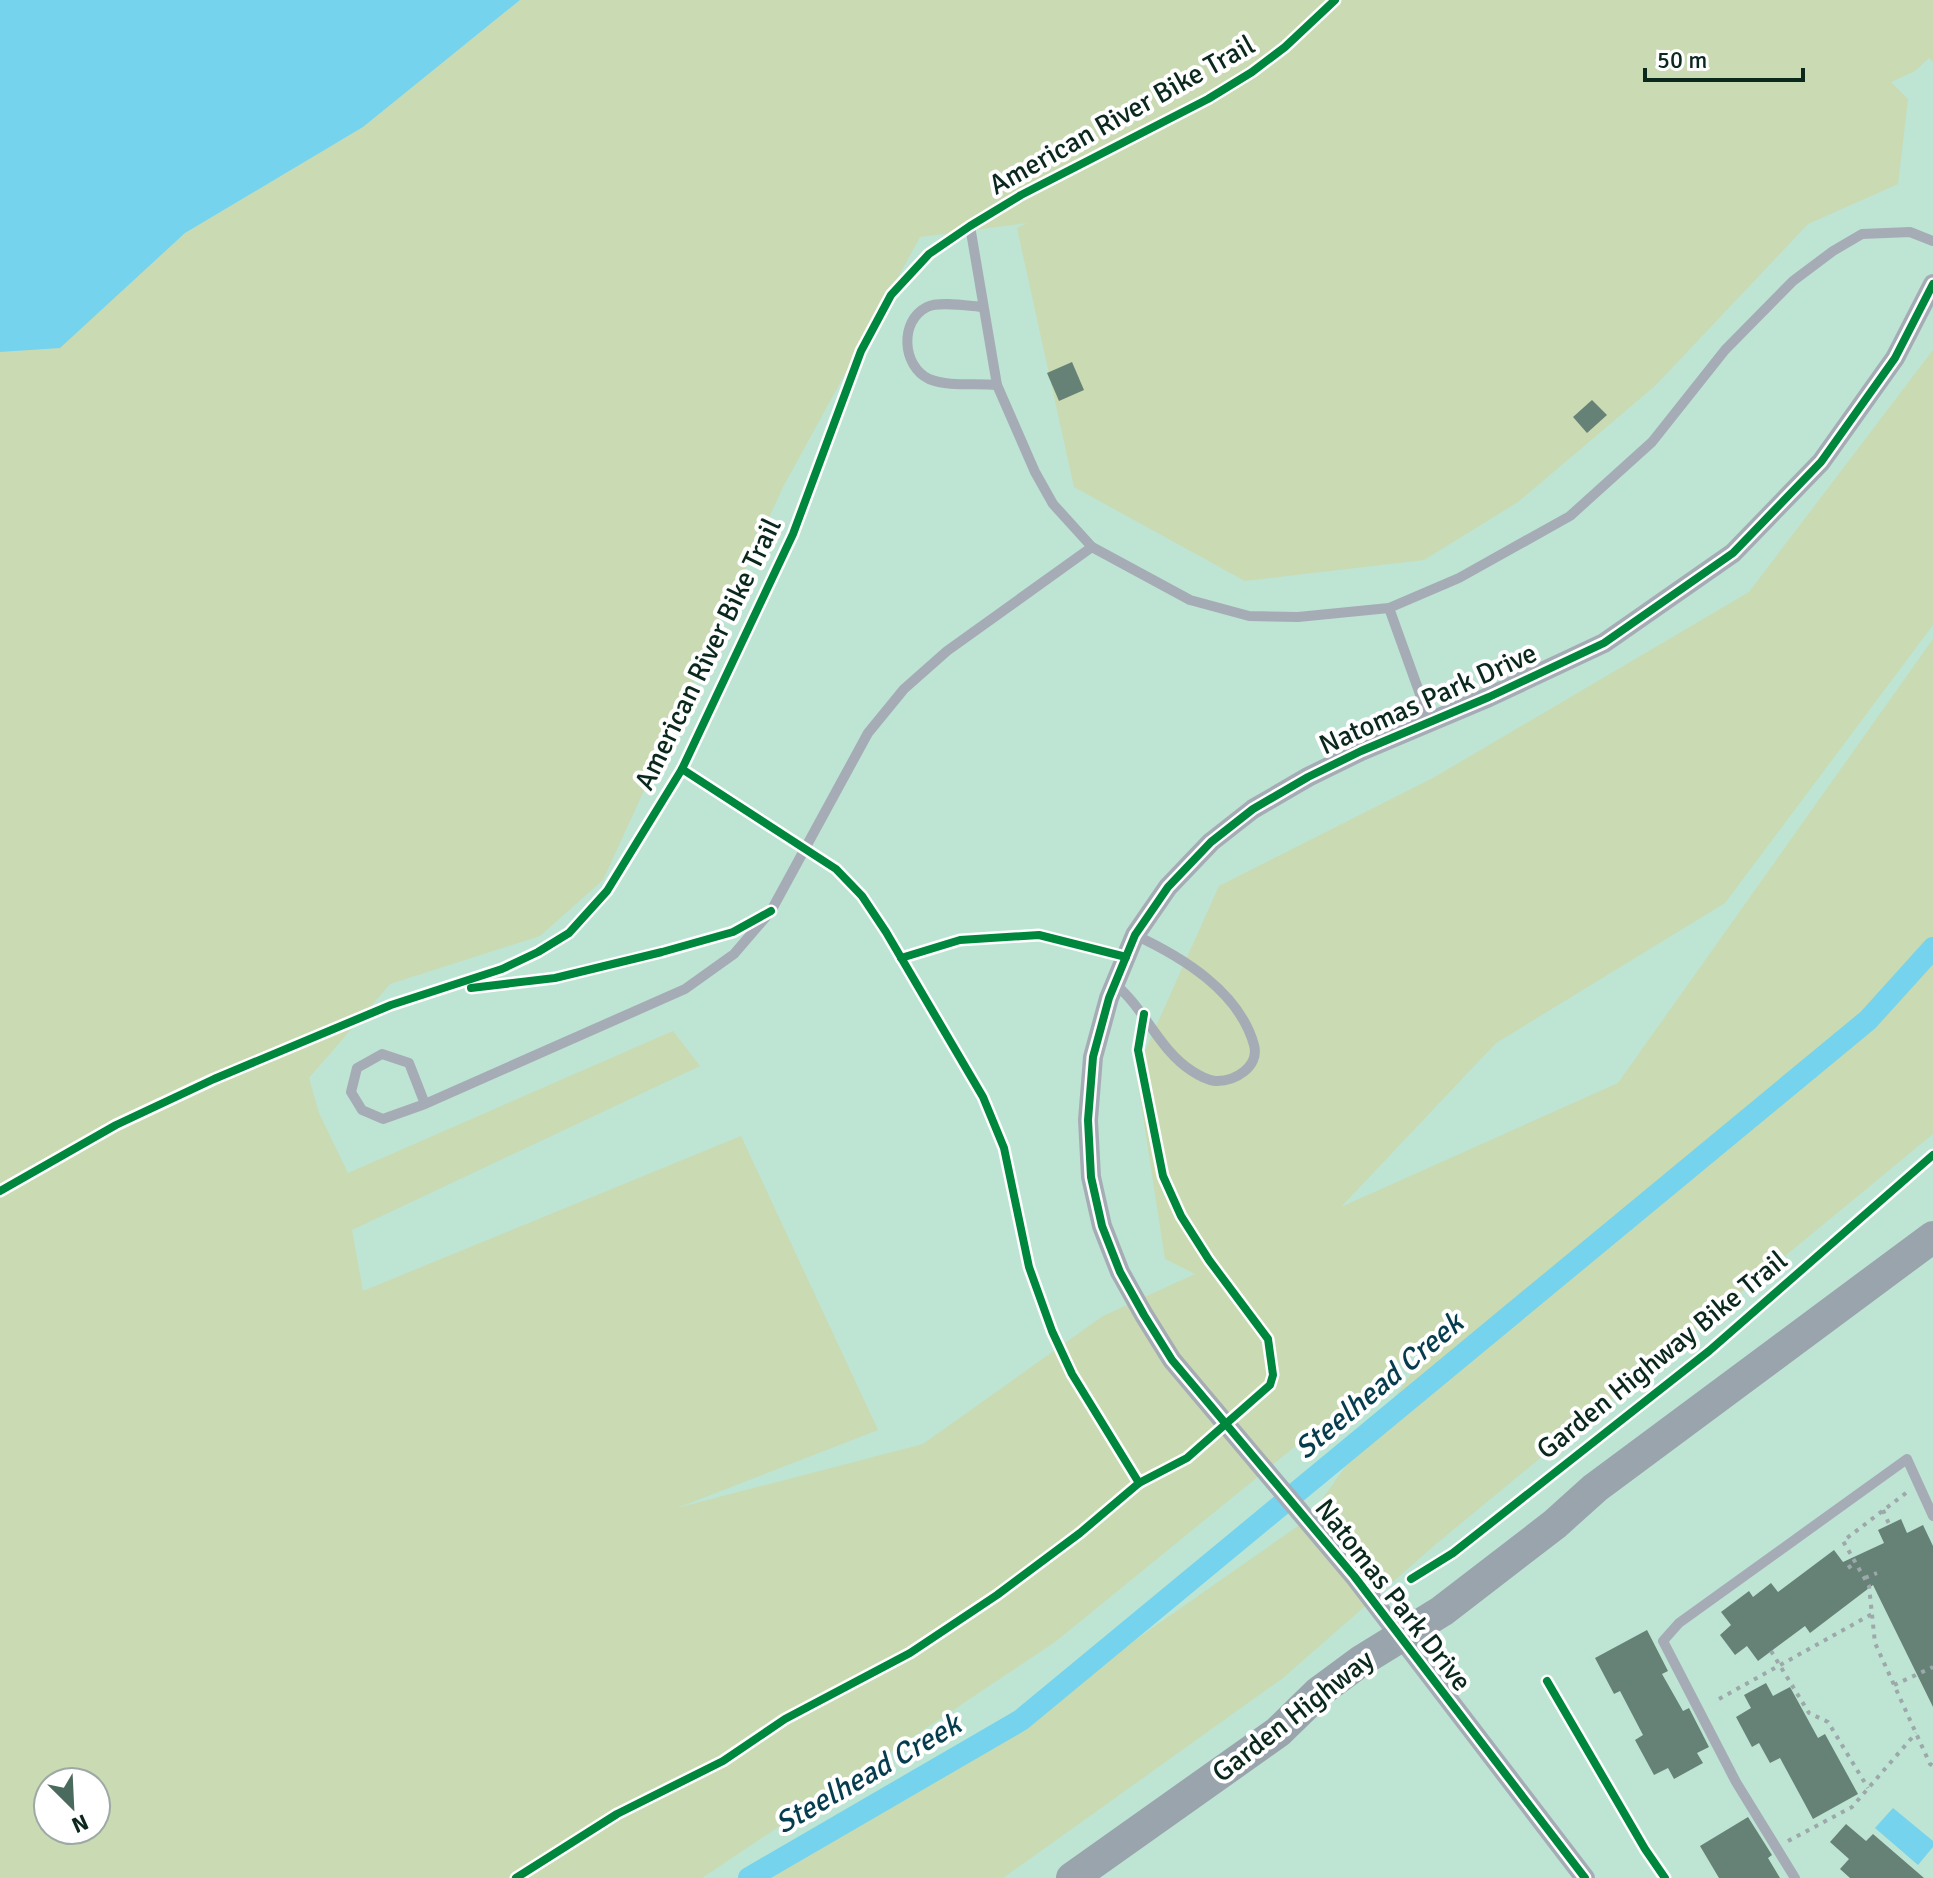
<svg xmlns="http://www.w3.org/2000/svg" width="1933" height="1878" font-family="Signika,sans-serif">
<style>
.green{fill:#cadab2;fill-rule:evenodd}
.water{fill:#75d3ed}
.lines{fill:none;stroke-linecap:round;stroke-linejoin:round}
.canal{stroke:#75d3ed;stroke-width:22}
.building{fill:#668277}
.path{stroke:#9ca8aa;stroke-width:4;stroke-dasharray:4 6;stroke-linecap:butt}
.service{stroke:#a6acb5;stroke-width:10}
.minor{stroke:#a6acb5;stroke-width:20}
.primary{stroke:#9aa4ac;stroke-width:32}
.cycleway-casing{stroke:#fff;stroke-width:13}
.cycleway{stroke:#00873e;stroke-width:8}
.labels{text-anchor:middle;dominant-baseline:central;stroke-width:8;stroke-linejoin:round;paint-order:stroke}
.street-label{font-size:28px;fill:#0b281d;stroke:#fff}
.water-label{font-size:30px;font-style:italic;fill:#063d4e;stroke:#fff}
</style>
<rect width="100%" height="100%" fill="#bee4d4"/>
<path class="green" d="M 520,0 L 1933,0 L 1933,62 L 1929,58 L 1915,71 L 1891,82 L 1908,99 L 1898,184 L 1808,224 L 1656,385 L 1518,502 L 1424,560 L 1245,581 L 1074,487 L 1017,228 L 1027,223 L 920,237 L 783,487 L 603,880 L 540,936 L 390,984 L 309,1078 L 319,1113 L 348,1173 L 673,1031 L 700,1066 L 352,1230 L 363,1291 L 741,1136 L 878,1430 L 677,1508 L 923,1444 L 1103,1316 L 1195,1274 L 1165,1259 L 1136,1071 L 1219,886 L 1433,778 L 1749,592 L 1933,350 L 1933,625 L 1725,903 L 1496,1043 L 1341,1207 L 1618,1083 L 1933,639 L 1933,1134 L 1436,1544 L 1283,1678 L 1003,1878 L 756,1878 L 1021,1720 L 1308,1519 L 1449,1321 L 1055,1642 L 702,1878 L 0,1878 L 0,352 L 60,347 L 185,233 L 363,127 ZM 48,1782 L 96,1782 L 96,1830 L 48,1830 Z"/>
<g class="water">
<path d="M 0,0 L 520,0 L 363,127 L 185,233 L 60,348 L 0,352 Z"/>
<path d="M 1893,1808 L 1933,1841 L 1933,1847 L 1918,1865 L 1875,1828 Z"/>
</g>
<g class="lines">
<path class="canal" d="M 749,1878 L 1021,1720 L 1868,1020 L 1933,948"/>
</g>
<g class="building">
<path d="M 1072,362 L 1084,390 L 1059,401 L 1047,373 Z"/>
<path d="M 1592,400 L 1607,415 L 1587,433 L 1573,417 Z"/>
<path d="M 1901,1519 L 1907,1533 L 1923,1525 L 1933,1546 L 1933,1707 L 1873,1585 L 1810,1633 L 1805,1626 L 1758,1661 L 1747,1646 L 1735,1655 L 1720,1635 L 1731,1625 L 1721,1612 L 1749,1591 L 1753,1597 L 1771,1583 L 1778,1592 L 1834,1550 L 1843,1562 L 1884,1543 L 1878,1530 Z"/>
<path d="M 1647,1630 L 1668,1671 L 1662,1674 L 1683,1711 L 1689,1708 L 1709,1747 L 1697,1753 L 1703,1763 L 1674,1779 L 1668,1768 L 1654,1775 L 1635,1740 L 1643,1735 L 1620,1691 L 1614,1694 L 1595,1658 Z"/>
<path d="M 1766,1683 L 1773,1696 L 1790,1687 L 1818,1738 L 1825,1734 L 1858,1794 L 1813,1819 L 1780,1758 L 1770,1763 L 1759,1743 L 1752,1747 L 1736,1717 L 1751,1708 L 1744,1695 Z"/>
<path d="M 1748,1817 L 1772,1855 L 1768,1858 L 1780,1878 L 1719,1878 L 1700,1846 Z"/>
<path d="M 1846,1824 L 1866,1841 L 1873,1834 L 1924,1878 L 1850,1878 L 1840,1869 L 1849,1859 L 1830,1842 Z"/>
</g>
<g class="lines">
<g class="path">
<path d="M 1906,1493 L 1843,1541 L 1869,1586 L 1875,1643 L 1930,1764 L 1933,1766"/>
<path d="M 1883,1510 L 1889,1524"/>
<path d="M 1848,1568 L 1855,1563"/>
<path d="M 1865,1578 L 1877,1573"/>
<path d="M 1771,1651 L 1809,1713 L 1828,1722 L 1868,1788"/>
<path d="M 1894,1685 L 1933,1667"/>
<path d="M 1719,1699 L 1872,1614"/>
<path d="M 1788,1841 L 1852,1807 L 1916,1733"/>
</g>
<g class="service">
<path d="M 970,226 L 997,385 L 1035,472 L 1053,504 L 1092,547 L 1190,600 L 1249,616 L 1298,617 L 1389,608 L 1459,578 L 1570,516 L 1652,442 L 1725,350 L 1793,281 L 1833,251 L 1862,234 L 1910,232 L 1933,241"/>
<path d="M 983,307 C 969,306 939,301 927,307 C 899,321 902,366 929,379 C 949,387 976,383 997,385"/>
<path d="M 1389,608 L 1430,722"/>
<path d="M 1115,984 C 1145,1009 1159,1050 1192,1071 C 1198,1075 1208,1080 1215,1081 C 1234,1082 1260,1067 1254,1045 C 1239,991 1182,957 1135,935"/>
<path d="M 425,1104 L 409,1063 L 382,1054 L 357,1068 L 351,1092 L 362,1110 L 383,1119 L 425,1104 L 685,989 L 734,954 L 771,911 L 868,733 L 904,689 L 947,651 L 1092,547"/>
<path d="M 1795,1878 L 1736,1782 L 1663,1641 L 1679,1623 L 1907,1459 L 1933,1516"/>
</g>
<path class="minor" d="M 1585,1878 L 1354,1576 L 1172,1360 L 1144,1315 L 1120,1272 L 1102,1226 L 1091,1177 L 1088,1120 L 1093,1057 L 1109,998 L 1135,935 L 1168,887 L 1211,842 L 1253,809 L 1308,777 L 1361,751 L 1489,697 L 1604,643 L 1733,553 L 1821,462 L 1895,358 L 1933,284"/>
<path class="primary" d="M 1072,1878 L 1278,1732 L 1319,1692 L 1361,1661 L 1442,1611 L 1555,1524 L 1595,1488 L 1933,1237"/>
<defs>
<g id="cycleway">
<path d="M 682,769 L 836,869 L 862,896 L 886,932 L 983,1097 L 1004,1148 L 1029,1267 L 1052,1331 L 1072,1374 L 1139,1483"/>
<path d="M 901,958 L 960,940 L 1039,935 L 1126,957"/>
<path d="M 471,988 L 555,978 L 662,952 L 733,932 L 771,911"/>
<path d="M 0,1191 L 116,1125 L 214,1079 L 391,1005 L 502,969 L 538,952 L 569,933 L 607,891 L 682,769 L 793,534 L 861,351 L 891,295 L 929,254 L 970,226 L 1021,195 L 1208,99 L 1252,72 L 1285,47 L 1335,0"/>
<path d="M 1411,1579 L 1453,1553 L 1709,1351 L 1933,1155"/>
<path d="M 1547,1681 L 1645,1849 L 1665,1878"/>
<path d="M 516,1878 L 617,1814 L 723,1761 L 785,1719 L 910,1653 L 997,1595 L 1080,1533 L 1139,1483 L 1187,1458 L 1270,1385 L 1273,1375 L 1268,1339 L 1209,1260 L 1181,1216 L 1163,1176 L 1138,1050 L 1144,1014"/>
<path d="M 1585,1878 L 1354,1576 L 1172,1360 L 1144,1315 L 1120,1272 L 1102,1226 L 1091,1177 L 1088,1120 L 1093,1057 L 1109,998 L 1135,935 L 1168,887 L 1211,842 L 1253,809 L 1308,777 L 1361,751 L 1489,697 L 1604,643 L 1733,553 L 1821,462 L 1895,358 L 1933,284"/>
</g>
</defs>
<use href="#cycleway" class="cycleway-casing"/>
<use href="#cycleway" class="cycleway"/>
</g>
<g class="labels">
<g class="street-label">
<text transform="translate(1122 115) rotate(-29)">American River Bike Trail</text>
<text transform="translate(708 654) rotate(-64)">American River Bike Trail</text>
<text transform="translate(1428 699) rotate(-24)">Natomas Park Drive</text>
<text transform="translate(1662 1355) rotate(-39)">Garden Highway Bike Trail</text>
<text transform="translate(1393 1595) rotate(52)">Natomas Park Drive</text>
<text transform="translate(1293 1716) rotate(-38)">Garden Highway</text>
</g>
<g class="water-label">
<text transform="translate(1379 1386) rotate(-40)">Steelhead Creek</text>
<text transform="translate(868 1774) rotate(-30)">Steelhead Creek</text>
</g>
</g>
<g transform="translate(72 1806) rotate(156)"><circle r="38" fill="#ffffff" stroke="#9da9a5" stroke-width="2"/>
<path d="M0-6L14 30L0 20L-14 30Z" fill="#4a6a5d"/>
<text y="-12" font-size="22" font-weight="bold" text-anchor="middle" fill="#0b281d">N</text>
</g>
<path d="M1645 68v12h158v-12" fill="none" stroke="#0b281d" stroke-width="4"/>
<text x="1657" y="68" font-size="24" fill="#0b281d" stroke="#ffffff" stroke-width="6" paint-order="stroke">50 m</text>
</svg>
